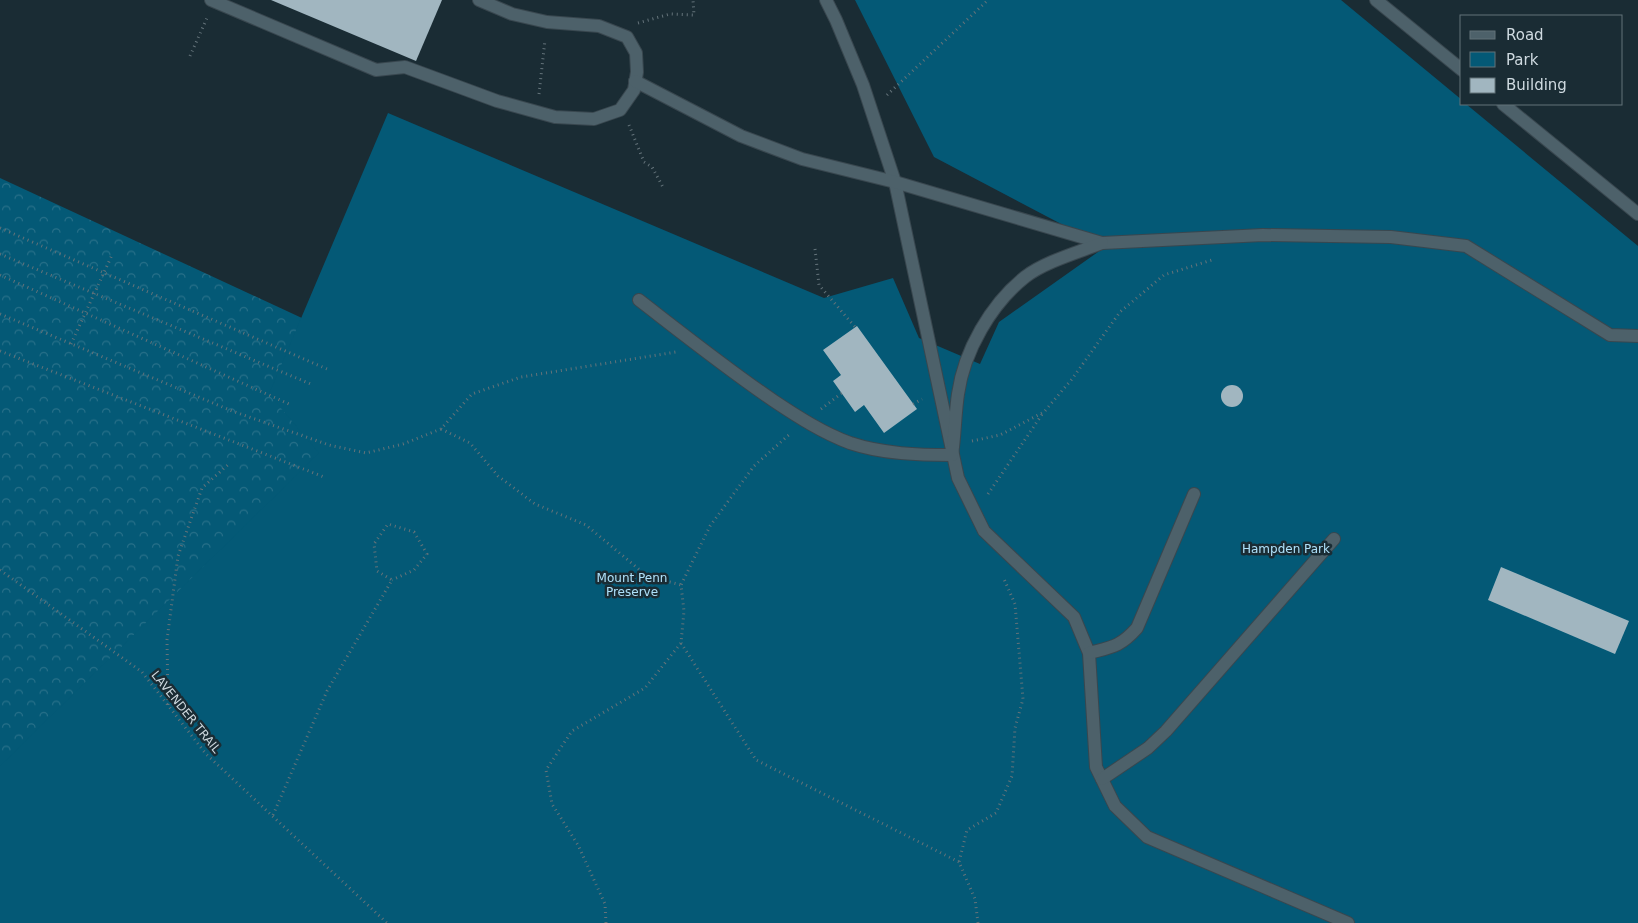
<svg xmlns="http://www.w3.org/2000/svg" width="1638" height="923" font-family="'DejaVu Sans',sans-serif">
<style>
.forest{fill:url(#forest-crowns)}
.park{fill:#045976}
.building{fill:#a1b6c0}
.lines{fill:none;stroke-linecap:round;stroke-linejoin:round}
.service-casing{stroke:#39474f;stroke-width:14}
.secondary-casing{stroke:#39474f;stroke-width:14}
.path{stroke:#64737a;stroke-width:3;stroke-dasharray:1 4;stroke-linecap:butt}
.service{stroke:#4d616a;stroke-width:12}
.secondary{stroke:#4d616a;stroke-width:12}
.labels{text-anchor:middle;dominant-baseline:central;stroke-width:5;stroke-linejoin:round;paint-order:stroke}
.park-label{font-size:12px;fill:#aee1fa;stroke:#1a2c34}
.street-label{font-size:12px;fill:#cfdae0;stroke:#1a2c34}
</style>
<defs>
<pattern id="forest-crowns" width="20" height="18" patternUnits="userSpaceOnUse" patternTransform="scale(1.25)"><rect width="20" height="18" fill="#045976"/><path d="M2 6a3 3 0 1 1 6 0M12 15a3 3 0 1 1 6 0" fill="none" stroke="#287089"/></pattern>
</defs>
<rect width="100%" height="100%" fill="#1a2c34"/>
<path class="forest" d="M 0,178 L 403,365 L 933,923 L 0,923 Z"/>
<path class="park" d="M 855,0 L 1341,0 L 1462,100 L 1462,104 L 1466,104 L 1638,246 L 1638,923 L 0,923 L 0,766 L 319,453 L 269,394 L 388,113 L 824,298 L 893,278 L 919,338 L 980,364 L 999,322 L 1105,247 L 934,157 Z"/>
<g class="building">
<path d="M 271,0 L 442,0 L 416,61 Z"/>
<path d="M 857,326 L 917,409 L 884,433 L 864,405 L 855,412 L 833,381 L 841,375 L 823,350 Z"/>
<circle cx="1232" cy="396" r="11"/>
<path d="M 1501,567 L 1629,621 L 1615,654 L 1488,600 Z"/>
</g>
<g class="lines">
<defs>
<g id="service">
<path d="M 211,0 L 376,70 L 405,67 L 497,101 L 555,117 L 594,119 L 620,110 L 634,90 L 637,72 L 636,53 L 627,37 L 599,26 L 547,22 L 512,14 L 479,0"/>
<path d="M 826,0 L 836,20 L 863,85 L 895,182 L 958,478 L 984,531 L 1074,617 L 1089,653 L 1096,767 L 1115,806 L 1147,837 L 1348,923"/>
<path d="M 635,81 L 741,136 L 802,159 L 895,182 L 1102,243 L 1263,235 L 1391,237 L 1466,246 L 1610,335 L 1638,336"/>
<path d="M 639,300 C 683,334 727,369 774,401 C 798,417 823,433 850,443 C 883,454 919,455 952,455 C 955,435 955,414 958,394 C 964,351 991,304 1025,277 C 1044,262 1079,252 1102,243"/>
<path d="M 1089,653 C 1112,647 1120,647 1137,628 L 1194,494"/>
<path d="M 1102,779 L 1148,748 L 1166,731 L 1334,539"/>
</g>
<g id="secondary">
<path d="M 1376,0 L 1462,70"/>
<path d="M 1503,104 L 1638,214"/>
</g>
</defs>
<use href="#service" class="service-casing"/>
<use href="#secondary" class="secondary-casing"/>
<g class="path">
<path d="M 638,23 L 670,14 L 694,15 L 693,0"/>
<path d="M 190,56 L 207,18"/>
<path d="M 539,94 L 545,40"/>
<path d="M 887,95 L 988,0"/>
<path d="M 629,125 L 644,162 L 652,167 L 664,189"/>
<path d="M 0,228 L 327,369"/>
<path d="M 815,249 L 819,285 L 855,327"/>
<path d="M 0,254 L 313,385"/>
<path d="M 0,275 L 289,404"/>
<path d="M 0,314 L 232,411 L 329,445 L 366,453 L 403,444 L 441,429 L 472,394 L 521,377 L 676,352"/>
<path d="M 71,344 L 112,255"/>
<path d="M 0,351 L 324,477"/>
<path d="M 913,404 L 922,399"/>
<path d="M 821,409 L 842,393"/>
<path d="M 441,429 L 470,443 L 498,476 L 535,504 L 586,525 L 647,576 L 681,585"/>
<path d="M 972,441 L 1000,435 L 1044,412 L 1072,379 L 1120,312 L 1164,275 L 1215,259"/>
<path d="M 988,494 L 1043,413"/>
<path d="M 0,570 L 142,672 L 206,754 L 387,923"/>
<path d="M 681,643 L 756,760 L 959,862"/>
<path d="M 168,705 L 167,640 L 178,556 L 202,488 L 230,463"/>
<path d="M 273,815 L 327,691 L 392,580 L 377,571 L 374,544 L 388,524 L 414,532 L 427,554 L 414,570 L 392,580"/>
<path d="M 606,923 L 605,904 L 578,845 L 552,804 L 546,770 L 572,731 L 645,688 L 681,643 L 684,611 L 681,585 L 710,526 L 754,466 L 791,433"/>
<path d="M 978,923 L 975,899 L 959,862 L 967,830 L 996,813 L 1012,776 L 1015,728 L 1023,699 L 1015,604 L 1004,579"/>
</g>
<use href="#service" class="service"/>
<use href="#secondary" class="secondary"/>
</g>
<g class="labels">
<g class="park-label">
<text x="1286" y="549">Hampden Park</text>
<text x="632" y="578">Mount Penn<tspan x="632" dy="14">Preserve</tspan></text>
</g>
<g class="street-label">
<text transform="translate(186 712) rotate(51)">LAVENDER TRAIL</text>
</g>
</g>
<rect x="1460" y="15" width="162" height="90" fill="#1a2c34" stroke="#627279"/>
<rect x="1470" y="31" width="25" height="8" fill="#4d616a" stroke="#627279"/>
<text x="1506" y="40" font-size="15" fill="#cfdae0">Road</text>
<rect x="1470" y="52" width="25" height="15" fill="#045976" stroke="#627279"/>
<text x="1506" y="65" font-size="15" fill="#cfdae0">Park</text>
<rect x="1470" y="78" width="25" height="15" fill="#a1b6c0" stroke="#627279"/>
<text x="1506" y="90" font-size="15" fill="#cfdae0">Building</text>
</svg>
